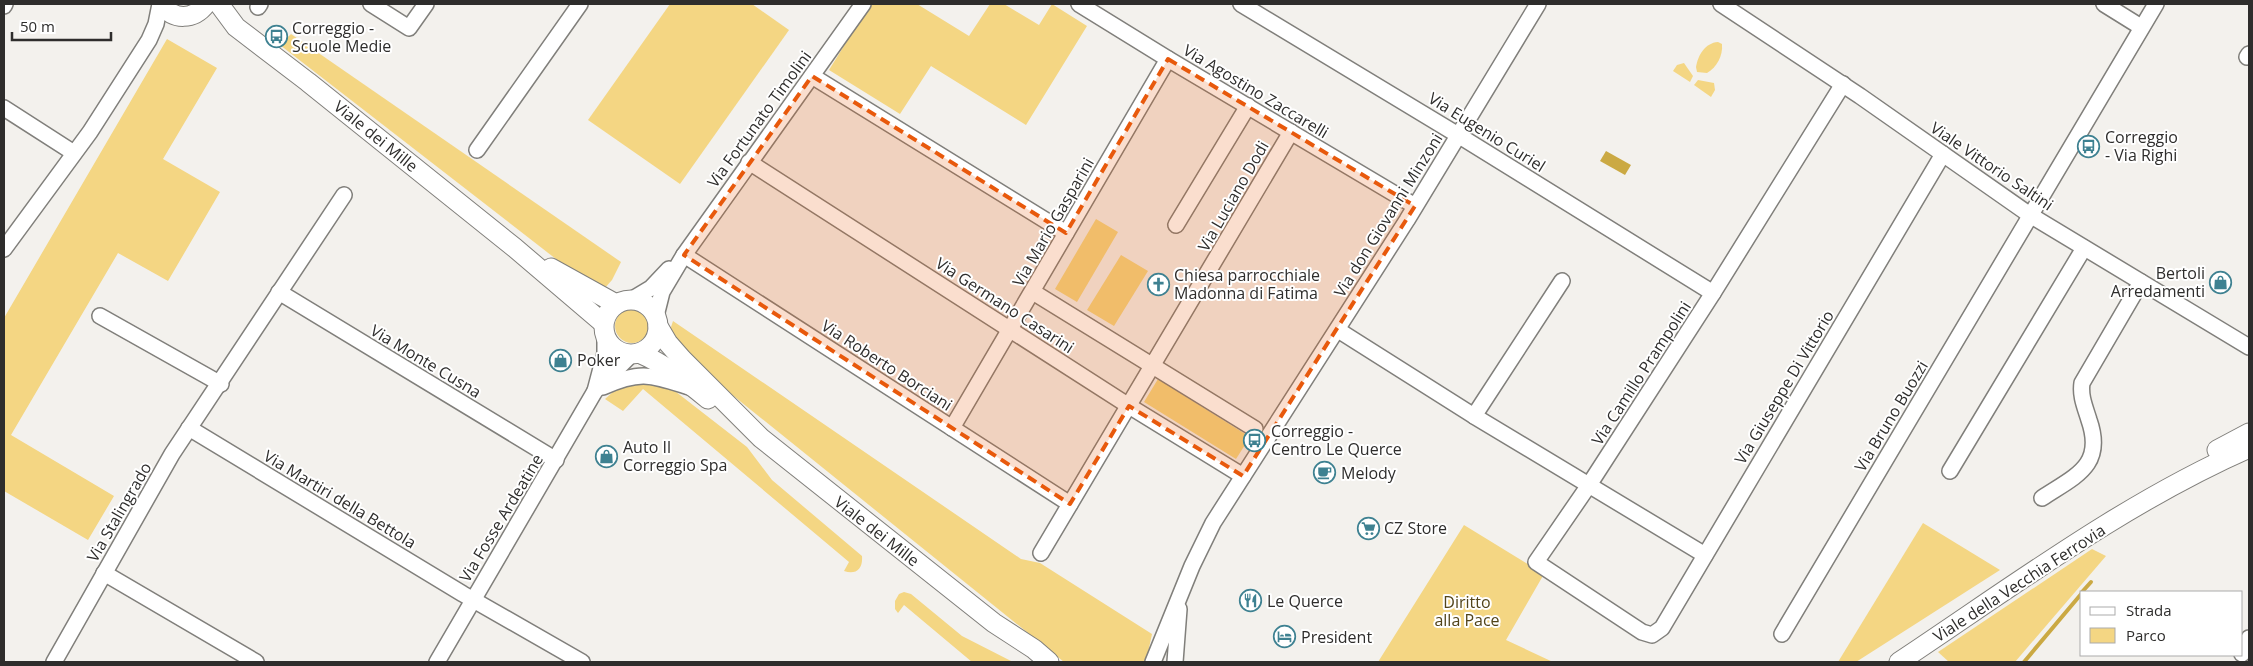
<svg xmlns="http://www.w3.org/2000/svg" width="2253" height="666" font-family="'Open Sans',sans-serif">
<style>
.green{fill:#f4d683}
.water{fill:#cba943}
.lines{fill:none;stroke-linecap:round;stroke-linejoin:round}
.stream{stroke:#cba943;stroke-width:4}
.minor-casing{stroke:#807f7b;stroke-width:18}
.major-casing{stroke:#807f7b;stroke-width:21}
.minor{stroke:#fff;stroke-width:15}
.major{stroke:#fff;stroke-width:19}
.marked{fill:#e8590c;fill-opacity:0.2;stroke:#e8590c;stroke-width:4;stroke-dasharray:10 6;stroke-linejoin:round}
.labels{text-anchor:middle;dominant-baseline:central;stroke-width:4;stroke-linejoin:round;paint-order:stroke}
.poi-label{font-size:16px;fill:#2e2d2c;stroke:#fff;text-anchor:start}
.street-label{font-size:16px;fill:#2e2d2c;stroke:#fff}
.park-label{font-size:16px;fill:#52441a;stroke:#fff}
</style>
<rect width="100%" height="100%" fill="#f3f1ed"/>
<g class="green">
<path d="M 670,4 L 752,4 L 789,30 L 680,184 L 588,120 Z"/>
<path d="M 870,4 L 917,4 L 969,36 L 990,4 L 1004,4 L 1039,25 L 1052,4 L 1087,26 L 1026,125 L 931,66 L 900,114 L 829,70 Z"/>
<path d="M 291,34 L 621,262 L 612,280 L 604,289 L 574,273 L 280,45 Z"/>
<path d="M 167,39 L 217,68 L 163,159 L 220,192 L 168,281 L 118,253 L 11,435 L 114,496 L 88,540 L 4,491 L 4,318 Z"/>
<path d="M 1718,42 L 1722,44 C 1723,56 1717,67 1707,73 L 1697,72 L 1696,67 C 1698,55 1705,43 1718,42 Z"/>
<path d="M 1684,63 L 1693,76 L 1690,82 L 1673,71 L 1677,65 Z"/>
<path d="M 1698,80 L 1714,83 L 1715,90 L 1711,97 L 1694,85 Z"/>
<path d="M 1096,219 L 1118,232 L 1077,302 L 1055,289 Z"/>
<path d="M 1121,255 L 1148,271 L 1114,326 L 1087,310 Z"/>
<circle cx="632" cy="326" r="17"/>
<path d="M 673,321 L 1021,559 L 1040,563 L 1152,634 L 1146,662 L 1064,662 L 710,377 L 669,333 Z"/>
<path d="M 1158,379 L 1250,437 L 1236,459 L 1144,402 Z"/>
<path d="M 637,381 L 671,388 L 747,447 L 772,480 L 862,556 C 863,569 856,575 844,571 L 849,562 L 643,389 L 623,411 L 605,399 L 623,383 Z"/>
<path d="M 1923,523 L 2000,570 L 1856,662 L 1838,662 Z"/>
<path d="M 1464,525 L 1544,574 L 1506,640 L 1553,662 L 1378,662 Z"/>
<path d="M 2092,549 L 2106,556 L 2015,662 L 1949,662 L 1938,652 Z"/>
<path d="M 904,592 L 911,594 L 962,636 L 1013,662 L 972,662 L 904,605 L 898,613 L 895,609 L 895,601 L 899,594 Z"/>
</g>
<path class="water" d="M 1606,151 L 1631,165 L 1625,175 L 1600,161 Z"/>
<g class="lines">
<g class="stream">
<path d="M 2082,592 L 2091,582"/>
<path d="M 2024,662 L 2082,593"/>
</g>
<defs>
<g id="minor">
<path d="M 371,4 L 409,28 L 426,4"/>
<path d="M 1079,4 L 1168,59 L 1415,206"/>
<path d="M 1241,4 L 1458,135 L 1713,293"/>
<path d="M 1721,4 L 1860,96 L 2030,215 L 2249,347"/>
<path d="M 2104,4 L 2141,27"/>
<path d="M 4,6 L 5,4"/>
<path d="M 258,7 L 260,4"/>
<path d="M 2247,57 L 2249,54"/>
<path d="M 812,76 L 1066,233"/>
<path d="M 1843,84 L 1713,293 L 1589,485 L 1536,562 L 1642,632 L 1652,635 L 1662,628 L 1943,154"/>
<path d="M 4,108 L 74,153"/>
<path d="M 477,150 L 580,4"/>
<path d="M 749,162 L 1129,406 L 1243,476"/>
<path d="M 1176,225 L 1248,106"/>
<path d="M 4,249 L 90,132 L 149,40 L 156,24 L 160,4"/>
<path d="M 684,255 L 1070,504"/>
<path d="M 279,292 L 556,460"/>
<path d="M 1033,292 L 1255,429"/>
<path d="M 631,300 L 651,288 L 669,269"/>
<path d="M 100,316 L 221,384"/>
<path d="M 656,316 L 662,292 L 684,255 L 863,4"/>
<path d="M 1338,330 L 1474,416 L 1705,555"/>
<path d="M 603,387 C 641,370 651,375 689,387"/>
<path d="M 595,391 L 605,353 L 605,337"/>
<path d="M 1474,416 L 1562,281"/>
<path d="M 189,428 L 463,594 L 582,662"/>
<path d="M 952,428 L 1168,59"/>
<path d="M 1950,471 L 2084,248"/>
<path d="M 2042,498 C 2075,476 2105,466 2089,420 C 2085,407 2080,396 2082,383 L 2141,282"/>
<path d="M 1041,553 L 1291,132"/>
<path d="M 104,573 L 256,662"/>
<path d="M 1782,634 L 2156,4"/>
<path d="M 2242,654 L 2249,638"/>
<path d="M 54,662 L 172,454 L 344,195"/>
<path d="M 437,662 L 595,391 L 631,355"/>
<path d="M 1153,662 L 1192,566 L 1213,523 L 1407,220 L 1538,4"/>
<path d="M 1175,662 L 1179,609"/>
</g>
<g id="major">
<path d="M 162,4 C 173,21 194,20 206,4"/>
<path d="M 219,4 L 236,27 L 308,82 L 515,248 L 603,323"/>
<path d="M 551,268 L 616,304"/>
<circle cx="631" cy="327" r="27"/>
<path d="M 658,326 L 668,343 L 682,359 L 761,438 L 994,623 L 1034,649 L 1049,662"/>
<path d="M 639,353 C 665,364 687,382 708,399"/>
<path d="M 2217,450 L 2249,433"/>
<path d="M 1899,662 C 2012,587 2124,503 2249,448"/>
</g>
</defs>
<use href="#minor" class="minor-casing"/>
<use href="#major" class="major-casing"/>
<use href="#minor" class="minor"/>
<use href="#major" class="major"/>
</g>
<path class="marked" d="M 1168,59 L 1415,206 L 1243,476 L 1129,406 L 1070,504 L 684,255 L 812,76 L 1066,233 Z"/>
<defs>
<symbol id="bus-ring" viewBox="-11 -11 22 22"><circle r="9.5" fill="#fff" stroke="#3e8191" stroke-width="1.5"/><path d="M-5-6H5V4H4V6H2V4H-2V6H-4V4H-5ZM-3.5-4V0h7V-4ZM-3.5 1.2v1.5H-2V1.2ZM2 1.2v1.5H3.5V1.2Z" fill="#3e8191"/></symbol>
<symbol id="shop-ring" viewBox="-11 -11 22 22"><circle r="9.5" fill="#fff" stroke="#3e8191" stroke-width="1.5"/><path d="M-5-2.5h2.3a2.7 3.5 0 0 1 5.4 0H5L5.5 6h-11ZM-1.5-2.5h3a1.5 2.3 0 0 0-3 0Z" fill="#3e8191"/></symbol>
<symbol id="church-ring" viewBox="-11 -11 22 22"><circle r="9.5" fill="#fff" stroke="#3e8191" stroke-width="1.5"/><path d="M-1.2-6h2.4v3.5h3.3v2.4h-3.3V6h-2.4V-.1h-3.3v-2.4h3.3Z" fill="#3e8191"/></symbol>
<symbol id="cafe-ring" viewBox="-11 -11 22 22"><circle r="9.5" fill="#fff" stroke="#3e8191" stroke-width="1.5"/><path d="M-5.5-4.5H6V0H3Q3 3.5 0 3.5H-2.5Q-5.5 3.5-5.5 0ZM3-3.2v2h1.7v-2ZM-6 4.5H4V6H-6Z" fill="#3e8191"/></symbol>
<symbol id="supermarket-ring" viewBox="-11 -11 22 22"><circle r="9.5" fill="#fff" stroke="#3e8191" stroke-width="1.5"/><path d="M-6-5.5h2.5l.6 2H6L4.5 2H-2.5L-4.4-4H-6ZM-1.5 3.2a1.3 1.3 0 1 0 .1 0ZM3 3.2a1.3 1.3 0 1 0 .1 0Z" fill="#3e8191"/></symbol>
<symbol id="restaurant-ring" viewBox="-11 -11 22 22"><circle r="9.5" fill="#fff" stroke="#3e8191" stroke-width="1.5"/><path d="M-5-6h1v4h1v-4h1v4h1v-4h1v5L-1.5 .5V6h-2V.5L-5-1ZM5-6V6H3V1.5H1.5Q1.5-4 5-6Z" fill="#3e8191"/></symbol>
<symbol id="hotel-ring" viewBox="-11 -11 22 22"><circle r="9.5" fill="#fff" stroke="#3e8191" stroke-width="1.5"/><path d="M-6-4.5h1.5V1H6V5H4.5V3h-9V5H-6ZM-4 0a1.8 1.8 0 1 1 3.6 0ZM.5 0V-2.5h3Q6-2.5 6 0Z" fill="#3e8191"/></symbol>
</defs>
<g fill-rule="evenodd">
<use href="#bus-ring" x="264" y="24" width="25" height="25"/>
<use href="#bus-ring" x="2076" y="134" width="25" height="25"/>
<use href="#shop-ring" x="2208" y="270" width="25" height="25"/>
<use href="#church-ring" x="1146" y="272" width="25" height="25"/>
<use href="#shop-ring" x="548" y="348" width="25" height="25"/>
<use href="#bus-ring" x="1242" y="428" width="25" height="25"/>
<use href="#shop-ring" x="594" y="444" width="25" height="25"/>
<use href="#cafe-ring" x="1312" y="460" width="25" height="25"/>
<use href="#supermarket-ring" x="1356" y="516" width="25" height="25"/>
<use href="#restaurant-ring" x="1238" y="588" width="25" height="25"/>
<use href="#hotel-ring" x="1272" y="624" width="25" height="25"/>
</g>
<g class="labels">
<g class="poi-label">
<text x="292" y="28">Correggio -<tspan x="292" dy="18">Scuole Medie</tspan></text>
<text x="2105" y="137">Correggio<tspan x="2105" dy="18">- Via Righi</tspan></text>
<text x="2205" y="273" text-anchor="end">Bertoli<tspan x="2205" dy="18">Arredamenti</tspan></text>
<text x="1174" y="275">Chiesa parrocchiale<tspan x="1174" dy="18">Madonna di Fatima</tspan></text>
<text x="577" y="360">Poker</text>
<text x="1271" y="431">Correggio -<tspan x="1271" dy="18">Centro Le Querce</tspan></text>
<text x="623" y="447">Auto Il<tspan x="623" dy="18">Correggio Spa</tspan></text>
<text x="1341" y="473">Melody</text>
<text x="1384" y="528">CZ Store</text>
<text x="1267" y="601">Le Querce</text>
<text x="1301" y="637">President</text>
</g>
<g class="street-label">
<text transform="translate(1256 91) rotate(31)">Via Agostino Zaccarelli</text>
<text transform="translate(759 119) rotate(-54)">Via Fortunato Timolini</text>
<text transform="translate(1487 132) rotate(32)">Via Eugenio Curiel</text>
<text transform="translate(376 136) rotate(39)">Viale dei Mille</text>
<text transform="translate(1992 166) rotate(34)">Viale Vittorio Saltini</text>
<text transform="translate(1233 196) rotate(-60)">Via Luciano Dodi</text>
<text transform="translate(1388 215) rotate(-58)">Via don Giovanni Minzoni</text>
<text transform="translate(1053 222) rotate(-60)">Via Mario Gasparini</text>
<text transform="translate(1005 305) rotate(33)">Via Germano Casarini</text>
<text transform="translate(426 361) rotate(31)">Via Monte Cusna</text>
<text transform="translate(887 365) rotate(33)">Via Roberto Borciani</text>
<text transform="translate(1641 373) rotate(-57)">Via Camillo Prampolini</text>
<text transform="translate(1784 387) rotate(-59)">Via Giuseppe Di Vittorio</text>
<text transform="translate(1891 416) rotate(-59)">Via Bruno Buozzi</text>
<text transform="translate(340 499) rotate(31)">Via Martiri della Bettola</text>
<text transform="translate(119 512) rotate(-60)">Via Stalingrado</text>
<text transform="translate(501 518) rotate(-59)">Via Fosse Ardeatine</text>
<text transform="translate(877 531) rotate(38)">Viale dei Mille</text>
<text transform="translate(2019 583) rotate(-33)">Viale della Vecchia Ferrovia</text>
</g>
<g class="park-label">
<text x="1467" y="602">Diritto<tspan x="1467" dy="18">alla Pace</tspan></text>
</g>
</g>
<rect width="2253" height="666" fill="none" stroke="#2e2d2c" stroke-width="10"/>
<rect x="2080" y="591" width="162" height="65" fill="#ffffff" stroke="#ababab"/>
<rect x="2090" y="607" width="25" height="8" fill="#ffffff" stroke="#ababab"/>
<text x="2126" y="616" font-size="15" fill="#2e2d2c">Strada</text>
<rect x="2090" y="628" width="25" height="15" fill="#f4d683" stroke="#ababab"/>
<text x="2126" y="641" font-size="15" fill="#2e2d2c">Parco</text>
<path d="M12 32v8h99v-8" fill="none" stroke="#2e2d2c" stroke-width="2.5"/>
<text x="20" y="32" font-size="15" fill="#2e2d2c" stroke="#ffffff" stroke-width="4" paint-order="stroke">50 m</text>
</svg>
